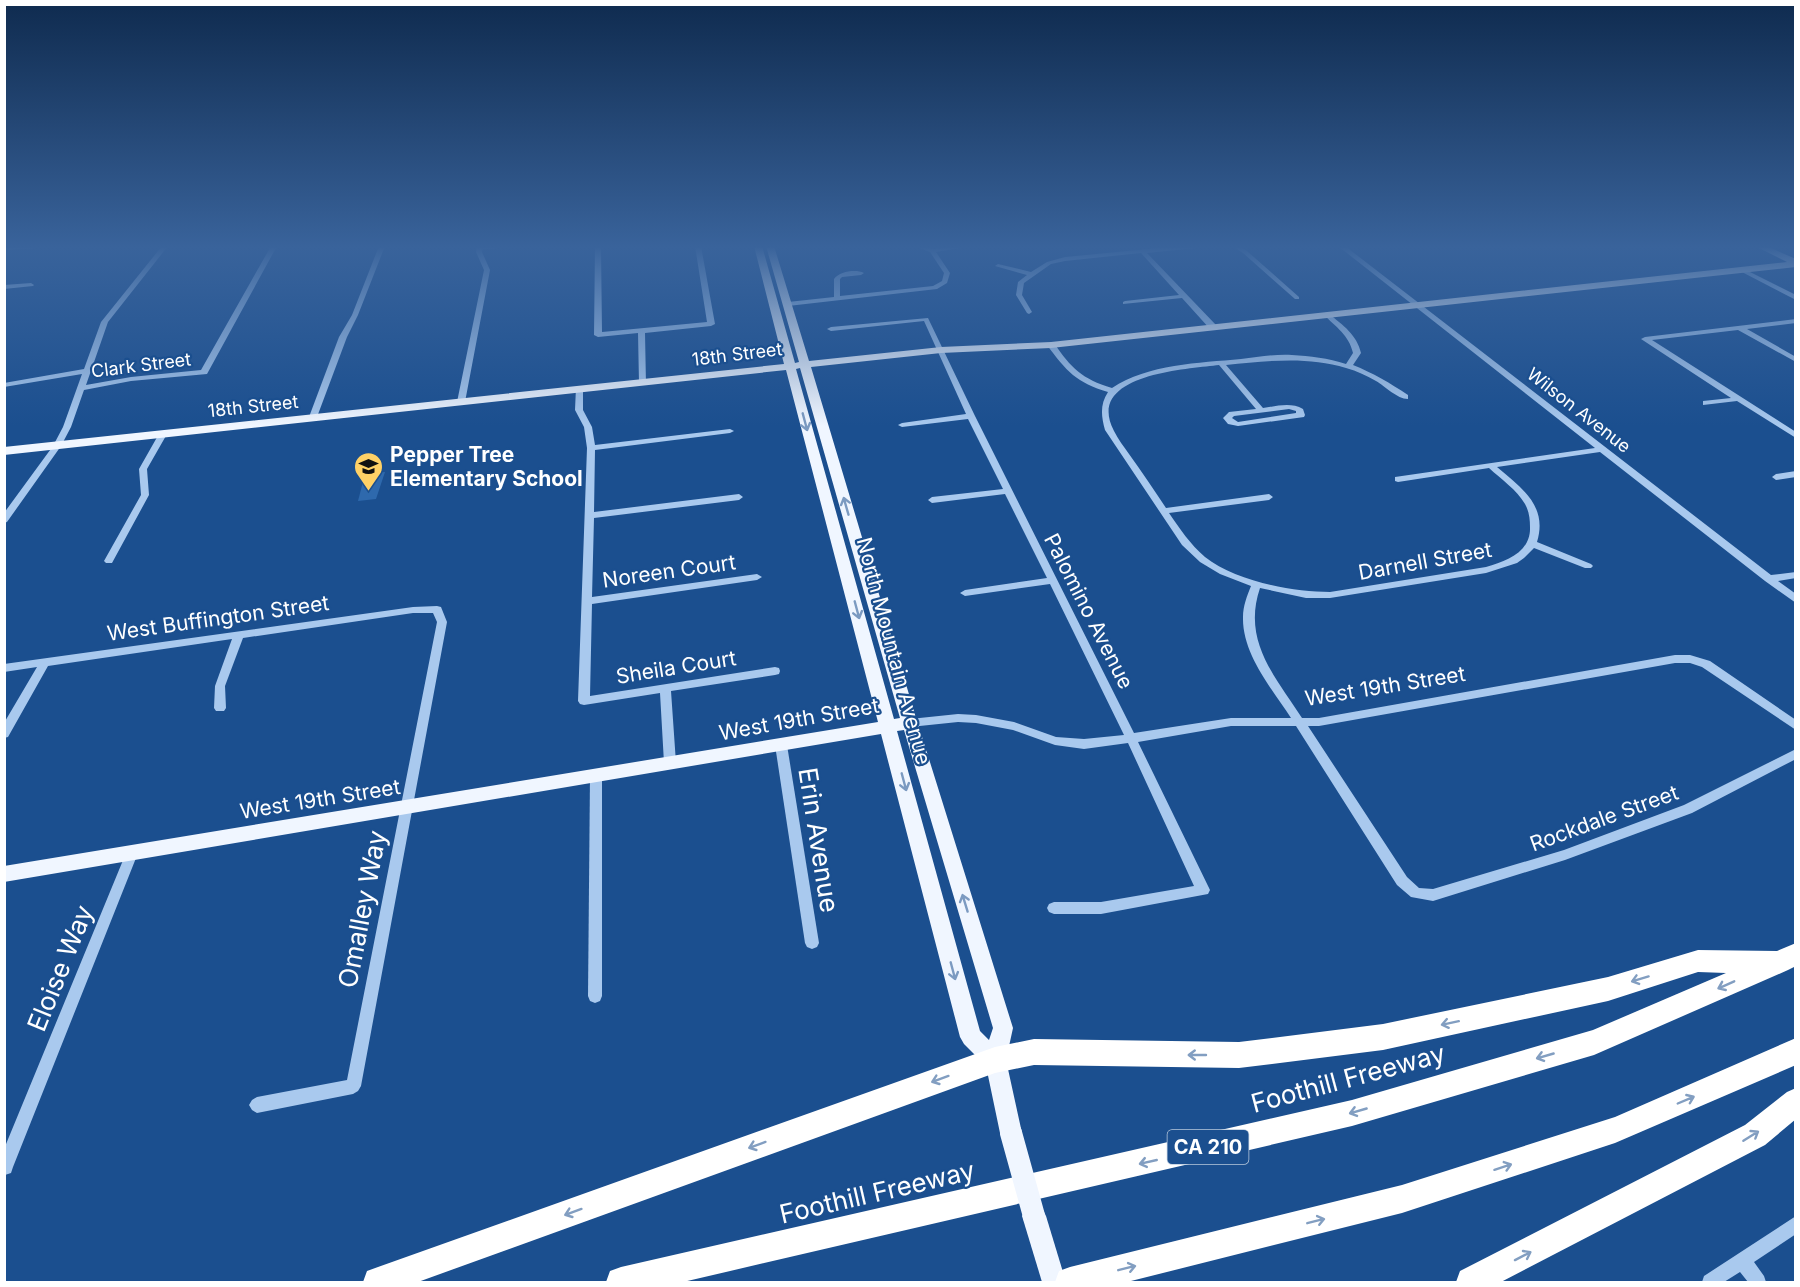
<svg xmlns="http://www.w3.org/2000/svg" width="1800" height="1287" font-family="Inter,sans-serif">
<style>
.green{fill:#2e69ad}
.lines{fill:none;stroke-linecap:round;stroke-linejoin:round}
.minor{fill:#a9c9ee;fill-rule:evenodd}
.major{fill:#f0f6ff;fill-rule:evenodd}
.highway{fill:#fff;fill-rule:evenodd}
.major-bridge{stroke:#f0f6ff;stroke-width:22}
.oneway{stroke:#7b9ac1}
.oneway2{stroke:#829ec1}
.labels{text-anchor:middle;dominant-baseline:central;stroke-width:4.5;stroke-linejoin:round;paint-order:stroke}
.far-street-label{font-size:18px;fill:#fff;stroke:#1b4f8f}
.shield{fill:#1b4f8f;stroke:#bbcadd;stroke-width:1.5}
.shield-label{font-size:20px;font-weight:bold;fill:#fff}
.poi-label{font-size:21px;font-weight:bold;fill:#fff;stroke:#1b4f8f;text-anchor:start}
.street-label{font-size:21px;fill:#fff;stroke:#1b4f8f}
.near-street-label{font-size:26px;fill:#fff;stroke:#1b4f8f}
</style>
<rect width="100%" height="100%" fill="#1b4f8f"/>
<path class="green" d="M 385,472 L 376,499 L 358,501 L 365,474 Z"/>
<g class="lines">
<g class="minor">
<path d="M 4,246 L 39,246 L 36,248 L 4,250 Z"/>
<path d="M 162,246 L 168,246 L 108,322 L 86,385 L 131,377 L 201,370 L 271,246 L 277,246 L 207,374 L 131,381 L 84,390 L 71,427 L 61,446 L 7,522 L 4,523 L 4,513 L 53,446 L 63,427 L 82,374 L 4,387 L 4,383 L 84,369 L 101,322 Z"/>
<path d="M 379,246 L 385,246 L 358,315 L 347,337 L 317,417 L 313,419 L 310,419 L 309,417 L 339,337 L 352,315 Z"/>
<path d="M 477,246 L 501,246 L 498,248 L 483,249 L 482,252 L 490,270 L 465,402 L 461,404 L 457,402 L 484,270 L 476,252 Z"/>
<path d="M 595,246 L 601,246 L 602,332 L 707,322 L 695,246 L 701,246 L 715,324 L 711,326 L 645,333 L 646,385 L 643,385 L 639,383 L 638,333 L 598,337 L 594,335 Z"/>
<path d="M 914,246 C 921,246 927,249 934,249 C 947,249 959,246 971,246 L 936,252 L 950,273 L 947,283 L 937,289 L 788,306 L 785,304 L 788,302 L 834,297 L 834,279 C 840,271 856,269 864,273 L 861,275 L 842,277 L 840,279 L 840,296 L 933,286 L 942,281 L 944,273 L 930,252 Z"/>
<path d="M 1179,246 L 1199,246 L 1196,248 L 1147,253 L 1216,325 L 1216,329 L 1210,329 L 1182,298 L 1123,304 L 1123,302 L 1125,301 L 1179,295 L 1141,253 L 1065,261 L 1051,264 L 1024,283 L 1022,295 L 1032,312 L 1029,314 L 1027,313 L 1016,295 L 1018,282 L 1027,275 L 995,266 L 998,264 L 1031,272 L 1047,262 L 1065,257 Z"/>
<path d="M 1232,246 L 1239,246 L 1247,251 L 1299,297 L 1299,299 L 1295,299 L 1243,253 Z"/>
<path d="M 1338,246 L 1345,246 L 1771,575 L 1796,572 L 1796,578 L 1778,581 L 1796,594 L 1796,603 L 1765,581 L 1600,452 L 1497,467 C 1522,488 1548,506 1537,542 L 1591,564 L 1593,566 L 1591,568 L 1585,568 L 1534,548 L 1524,558 L 1517,563 L 1486,573 L 1330,598 L 1306,598 L 1260,588 C 1242,641 1275,676 1302,718 L 1319,718 L 1675,655 L 1690,655 L 1710,661 L 1796,720 L 1796,730 L 1702,667 L 1690,663 L 1675,663 L 1319,726 L 1308,726 L 1407,877 L 1419,888 L 1433,889 L 1564,850 L 1684,805 L 1796,749 L 1796,759 L 1692,813 L 1565,860 L 1433,901 L 1411,897 L 1397,885 L 1296,726 L 1231,726 L 1138,742 L 1210,890 L 1208,894 L 1101,914 L 1054,914 L 1049,912 L 1047,908 L 1049,904 L 1054,902 L 1101,902 L 1194,886 L 1128,743 L 1084,749 L 1055,745 L 1013,730 L 976,723 L 958,722 L 910,727 L 906,726 L 904,723 L 906,720 L 910,719 L 958,714 L 976,715 L 1014,722 L 1056,737 L 1084,739 L 1124,735 L 1050,584 L 965,596 L 960,593 L 965,590 L 1047,578 L 1005,494 L 932,503 L 928,500 L 932,497 L 1003,489 L 968,419 L 902,427 L 898,425 L 902,423 L 966,414 L 924,321 L 831,331 L 827,329 L 831,327 L 928,318 L 975,416 L 1134,733 L 1231,718 L 1291,718 C 1272,689 1242,654 1243,617 C 1243,606 1247,596 1251,586 L 1220,574 L 1200,562 L 1182,545 L 1105,430 C 1101,416 1100,404 1108,392 C 1077,383 1066,371 1047,345 L 1054,343 C 1071,368 1082,379 1112,388 C 1148,364 1199,363 1241,359 C 1258,357 1275,354 1292,355 C 1310,356 1328,358 1346,364 L 1353,353 C 1349,335 1336,327 1324,315 L 1329,314 C 1343,325 1357,335 1361,353 L 1353,365 C 1373,373 1390,383 1408,395 L 1408,399 C 1397,399 1385,386 1376,381 C 1367,376 1357,371 1346,368 C 1307,356 1267,361 1226,365 L 1263,408 C 1277,406 1291,402 1303,409 L 1305,415 L 1304,417 L 1238,426 L 1228,424 L 1223,418 L 1229,412 L 1256,409 L 1219,365 C 1187,369 1084,374 1114,431 C 1118,439 1124,447 1129,454 C 1142,472 1154,490 1166,508 L 1269,494 L 1273,497 L 1269,500 L 1169,513 C 1180,529 1190,544 1205,557 C 1235,581 1292,592 1330,592 L 1486,567 C 1507,561 1531,552 1530,527 C 1530,519 1529,511 1525,504 C 1517,490 1501,479 1489,468 L 1398,482 L 1395,481 L 1395,477 L 1595,448 ZM 1289,409 L 1296,411 L 1296,413 L 1238,422 L 1232,418 L 1234,416 Z"/>
<path d="M 1742,268 L 1796,295 L 1796,300 L 1740,271 L 1739,270 Z"/>
<path d="M 31,283 L 34,285 L 33,286 L 4,289 L 4,285 Z"/>
<path d="M 1796,319 L 1796,323 L 1747,329 L 1796,357 L 1796,362 L 1738,330 L 1652,340 L 1796,432 L 1796,438 L 1737,401 L 1703,405 L 1703,401 L 1731,398 L 1641,339 L 1645,337 Z"/>
<path d="M 576,387 L 582,387 L 583,389 L 583,410 L 592,427 L 595,445 L 730,429 L 734,431 L 730,433 L 595,450 L 594,512 L 739,494 L 743,497 L 739,500 L 594,518 L 592,597 L 757,574 L 762,577 L 757,580 L 592,604 L 590,696 L 775,667 L 779,668 L 780,671 L 779,674 L 775,675 L 671,691 L 676,763 L 674,766 L 670,768 L 666,766 L 664,763 L 660,693 L 584,705 L 580,704 L 578,701 L 587,448 L 584,427 L 575,410 Z"/>
<path d="M 160,432 L 166,432 L 167,434 L 147,469 L 149,495 L 112,563 L 106,563 L 104,561 L 141,495 L 139,469 Z"/>
<path d="M 1796,471 L 1796,477 L 1776,480 L 1772,477 L 1776,474 Z"/>
<path d="M 437,606 L 441,607 L 447,622 L 361,1086 L 358,1091 L 353,1094 L 257,1113 L 252,1110 L 249,1105 L 252,1100 L 257,1097 L 347,1080 L 437,622 L 433,613 L 413,613 L 243,638 L 225,686 L 226,708 L 224,711 L 216,711 L 214,708 L 215,686 L 232,639 L 48,666 L 8,737 L 4,738 L 4,723 L 37,667 L 4,672 L 4,664 L 413,607 Z"/>
<path d="M 781,740 L 785,742 L 787,745 L 819,943 L 817,947 L 812,949 L 807,947 L 805,943 L 775,745 L 777,742 Z"/>
<path d="M 596,770 L 600,772 L 602,775 L 602,996 L 600,1001 L 595,1003 L 590,1001 L 588,996 L 590,775 L 592,772 Z"/>
<path d="M 132,848 L 137,849 L 138,853 L 13,1167 L 11,1173 L 5,1175 L 4,1149 L 126,853 L 127,849 Z"/>
<path d="M 1796,1216 L 1796,1234 L 1754,1262 L 1764,1276 L 1766,1282 L 1748,1282 L 1740,1272 L 1724,1282 L 1702,1282 L 1704,1276 Z"/>
</g>
<g class="major">
<path d="M 754,246 L 762,246 L 795,363 L 799,362 L 766,246 L 774,246 L 809,361 L 941,347 L 1051,342 L 1787,262 L 1755,246 L 1766,246 L 1796,259 L 1796,267 L 1051,348 L 941,353 L 811,367 L 914,711 L 1013,1028 L 1006,1060 L 1022,1133 L 1019,1141 L 1011,1144 L 1003,1141 L 1000,1133 L 986,1066 L 964,1044 L 960,1037 L 881,734 L 4,882 L 4,866 L 878,722 L 786,370 L 4,455 L 4,447 L 784,364 ZM 800,368 L 900,718 L 894,719 L 796,369 ZM 904,730 L 993,1028 L 989,1040 L 980,1031 L 897,731 Z"/>
<path d="M 1034,1204 L 1042,1208 L 1046,1216 L 1066,1282 L 1042,1282 L 1022,1216 L 1026,1208 Z"/>
</g>
<g class="highway">
<path d="M 1796,943 L 1796,966 L 1788,970 L 1594,1055 L 1352,1126 L 683,1282 L 606,1282 L 610,1271 L 621,1267 L 1352,1100 L 1593,1030 L 1726,973 L 1698,972 L 1608,1001 L 1383,1050 L 1239,1068 L 1034,1065 L 995,1073 L 418,1282 L 363,1282 L 367,1271 L 378,1267 L 995,1047 L 1034,1039 L 1239,1042 L 1383,1024 L 1608,977 L 1698,950 L 1777,951 Z"/>
<path d="M 1796,1038 L 1796,1065 L 1615,1143 L 1402,1213 L 1127,1282 L 1055,1282 L 1059,1271 L 1070,1267 L 1402,1185 L 1615,1117 Z"/>
<path d="M 1796,1088 L 1796,1119 L 1765,1145 L 1501,1282 L 1456,1282 L 1460,1271 L 1745,1125 L 1787,1092 Z"/>
</g>
<path class="major-bridge" d="M 1011,1133 L 1034,1216"/>
</g>
<defs><path id="oneway-shaft" d="M-6 0H5M1.5-3L5.5 0L1.5 3" fill="none" stroke-width="1.6" stroke-linecap="round" stroke-linejoin="round" transform="scale(1.5)"/></defs>
<g class="oneway">
<use href="#oneway-shaft" transform="translate(805 422) rotate(75)"/>
<use href="#oneway-shaft" transform="translate(846 506) rotate(-106)"/>
<use href="#oneway-shaft" transform="translate(857 610) rotate(75)"/>
<use href="#oneway-shaft" transform="translate(904 782) rotate(75)"/>
<use href="#oneway-shaft" transform="translate(965 903) rotate(-107)"/>
<use href="#oneway-shaft" transform="translate(953 971) rotate(75)"/>
</g>
<g class="oneway2">
<use href="#oneway-shaft" transform="translate(1640 979) rotate(163)"/>
<use href="#oneway-shaft" transform="translate(1726 985) rotate(156)"/>
<use href="#oneway-shaft" transform="translate(1450 1023) rotate(168)"/>
<use href="#oneway-shaft" transform="translate(1197 1055) rotate(180)"/>
<use href="#oneway-shaft" transform="translate(1545 1056) rotate(164)"/>
<use href="#oneway-shaft" transform="translate(940 1079) rotate(160)"/>
<use href="#oneway-shaft" transform="translate(1686 1100) rotate(-23)"/>
<use href="#oneway-shaft" transform="translate(1358 1111) rotate(164)"/>
<use href="#oneway-shaft" transform="translate(1751 1136) rotate(-32)"/>
<use href="#oneway-shaft" transform="translate(757 1145) rotate(160)"/>
<use href="#oneway-shaft" transform="translate(1148 1162) rotate(167)"/>
<use href="#oneway-shaft" transform="translate(1503 1167) rotate(-18)"/>
<use href="#oneway-shaft" transform="translate(573 1212) rotate(160)"/>
<use href="#oneway-shaft" transform="translate(1316 1221) rotate(-14)"/>
<use href="#oneway-shaft" transform="translate(1523 1256) rotate(-27)"/>
<use href="#oneway-shaft" transform="translate(1127 1268) rotate(-14)"/>
</g>
<linearGradient id="sky" x2="0" y2="1"><stop stop-color="#0f2b4f"/><stop offset="0.58" stop-color="#39639b"/><stop offset="1" stop-color="#39639b" stop-opacity="0"/></linearGradient>
<rect width="1800" height="426" fill="url(#sky)"/>
<defs>
<symbol id="school-pin" viewBox="-11 -11 22 30"><path d="M0 17L-7.5 6A9.5 9.5 0 1 1 7.5 6Z" fill="#ffd166" stroke="#1b4f8f"/><path d="M0-5L7-2L0 1L-7-2ZM-4 1L0 2.5L4 1V4Q0 6-4 4Z" fill="#111"/></symbol>
</defs>
<g fill-rule="evenodd">
<use href="#school-pin" x="352" y="450" width="33" height="45"/>
</g>
<g class="labels">
<g class="far-street-label">
<text transform="translate(737 354) rotate(-7)">18th Street</text>
<text transform="translate(141 365) rotate(-7)">Clark Street</text>
<text transform="translate(253 406) rotate(-6)">18th Street</text>
<text transform="translate(1579 410) rotate(38)">Wilson Avenue</text>
</g>
<rect class="shield" x="1167.5" y="1130" width="81" height="34" rx="4.5"/>
<g class="shield-label">
<text x="1208" y="1147">CA 210</text>
</g>
<g class="poi-label">
<text x="390" y="454">Pepper Tree<tspan x="390" dy="24">Elementary School</tspan></text>
</g>
<g class="street-label">
<text transform="translate(1425 561) rotate(-10)">Darnell Street</text>
<text transform="translate(669 571) rotate(-8)">Noreen Court</text>
<text transform="translate(1089 611) rotate(63)">Palomino Avenue</text>
<text transform="translate(218 618) rotate(-8)">West Buffington Street</text>
<text transform="translate(894 651) rotate(75)">North Mountain Avenue</text>
<text transform="translate(676 667) rotate(-9)">Sheila Court</text>
<text transform="translate(1385 686) rotate(-9)">West 19th Street</text>
<text transform="translate(799 719) rotate(-10)">West 19th Street</text>
<text transform="translate(320 799) rotate(-9)">West 19th Street</text>
<text transform="translate(1604 818) rotate(-20)">Rockdale Street</text>
</g>
<g class="near-street-label">
<text transform="translate(819 840) rotate(81)">Erin Avenue</text>
<text transform="translate(362 909) rotate(-79)">Omalley Way</text>
<text transform="translate(60 968) rotate(-68)">Eloise Way</text>
<text transform="translate(1348 1078) rotate(-15)">Foothill Freeway</text>
<text transform="translate(877 1192) rotate(-13)">Foothill Freeway</text>
</g>
</g>
<rect width="1800" height="1287" fill="none" stroke="#ffffff" stroke-width="12"/>
</svg>
